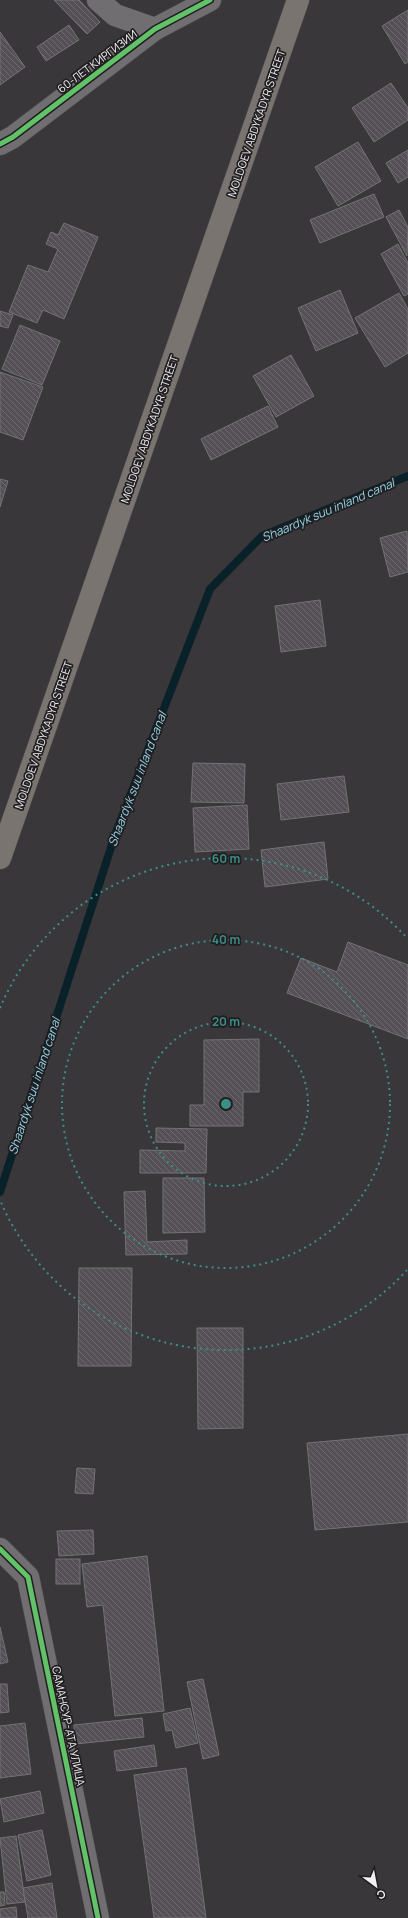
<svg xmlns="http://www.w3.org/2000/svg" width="408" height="1918" font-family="Manrope,sans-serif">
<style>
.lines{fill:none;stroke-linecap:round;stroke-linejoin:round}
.stream{stroke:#092128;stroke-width:8}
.building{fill:url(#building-back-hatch);stroke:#747274}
.minor-casing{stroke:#575658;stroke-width:23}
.major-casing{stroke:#575658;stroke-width:23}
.minor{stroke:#706e70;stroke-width:22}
.major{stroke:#7a7471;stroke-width:22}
.cycleway-casing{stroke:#201e20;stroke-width:8}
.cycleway{stroke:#61c268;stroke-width:5}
.ring{fill:none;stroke:#3c8e88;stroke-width:2;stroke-dasharray:2 4}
.labels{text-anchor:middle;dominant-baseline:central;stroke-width:3.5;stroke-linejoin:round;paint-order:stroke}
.street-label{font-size:11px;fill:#f2f0f2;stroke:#201e20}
.water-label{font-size:12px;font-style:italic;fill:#93d8ec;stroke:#201e20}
.centre{fill:#3c8e88;stroke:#201e20;stroke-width:2}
.ring-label{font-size:12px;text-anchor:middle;font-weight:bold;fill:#3c8e88;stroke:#201e20;stroke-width:3.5;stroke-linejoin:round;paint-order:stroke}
</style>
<defs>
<pattern id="building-back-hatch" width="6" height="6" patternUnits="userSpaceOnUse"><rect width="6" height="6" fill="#545056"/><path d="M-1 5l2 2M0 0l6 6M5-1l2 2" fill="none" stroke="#6d6a6f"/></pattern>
</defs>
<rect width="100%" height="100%" fill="#39373a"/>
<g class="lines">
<path class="stream" d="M 0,1192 L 115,835 L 210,589 L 262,536 L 408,476"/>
</g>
<g class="building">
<path d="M 54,0 L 79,0 L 100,22 L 87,34 Z"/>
<path d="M 408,10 L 408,62 L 405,64 L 382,26 Z"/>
<path d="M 69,25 L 79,40 L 46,61 L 37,47 Z"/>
<path d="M 0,32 L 25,67 L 0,85 Z"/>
<path d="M 391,83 L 408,108 L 408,120 L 374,142 L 352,108 Z"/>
<path d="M 358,142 L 381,181 L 338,206 L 315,167 Z"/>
<path d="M 408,150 L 408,177 L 398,183 L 386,163 Z"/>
<path d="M 374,194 L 384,217 L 320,243 L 310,220 Z"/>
<path d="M 399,210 L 408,227 L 407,256 L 386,217 Z"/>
<path d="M 64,223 L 98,237 L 64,319 L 43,310 L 37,323 L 9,312 L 28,265 L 48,272 L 58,249 L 46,244 L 51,232 L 58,235 Z"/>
<path d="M 398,244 L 408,263 L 408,294 L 404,296 L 381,254 Z"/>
<path d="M 340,290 L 358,333 L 316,351 L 298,308 Z"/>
<path d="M 399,293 L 408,309 L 408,353 L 385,367 L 355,318 Z"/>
<path d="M 0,311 L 13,315 L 8,328 L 0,326 Z"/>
<path d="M 20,325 L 60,341 L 42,385 L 2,369 Z"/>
<path d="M 291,355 L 314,396 L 276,417 L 253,376 Z"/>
<path d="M 0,372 L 43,387 L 23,440 L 0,432 Z"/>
<path d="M 268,406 L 278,427 L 211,460 L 201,439 Z"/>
<path d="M 0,479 L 8,481 L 0,507 Z"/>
<path d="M 407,531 L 408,572 L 390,577 L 380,538 Z"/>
<path d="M 320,600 L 326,646 L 281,652 L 275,606 Z"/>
<path d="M 193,763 L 245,764 L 244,803 L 191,802 Z"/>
<path d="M 344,776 L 349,812 L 281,820 L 277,784 Z"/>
<path d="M 247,805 L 249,849 L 195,852 L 193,808 Z"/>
<path d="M 324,842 L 328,879 L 265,887 L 261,850 Z"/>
<path d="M 348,942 L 408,965 L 408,1039 L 287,993 L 301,958 L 337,972 Z"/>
<path d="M 259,1039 L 259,1092 L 243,1092 L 243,1126 L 190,1126 L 190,1105 L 204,1105 L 204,1040 Z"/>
<path d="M 156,1128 L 207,1129 L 206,1173 L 140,1173 L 140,1150 L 185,1151 L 185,1143 L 156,1142 Z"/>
<path d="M 163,1178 L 204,1178 L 205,1232 L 163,1233 Z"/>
<path d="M 145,1191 L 147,1242 L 187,1240 L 187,1254 L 126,1255 L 124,1192 Z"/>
<path d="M 79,1268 L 132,1268 L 131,1366 L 78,1366 Z"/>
<path d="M 197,1328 L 243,1328 L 243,1428 L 198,1429 Z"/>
<path d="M 408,1434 L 408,1522 L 315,1530 L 307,1443 Z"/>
<path d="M 77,1468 L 95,1469 L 93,1494 L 75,1493 Z"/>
<path d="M 93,1530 L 94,1554 L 59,1556 L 57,1531 Z"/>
<path d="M 147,1556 L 164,1711 L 115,1716 L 103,1605 L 87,1607 L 82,1564 Z"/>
<rect x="56" y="1559" width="24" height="25"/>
<path d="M 0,1627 L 8,1662 L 0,1664 Z"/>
<path d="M 203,1679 L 219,1755 L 203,1759 L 187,1682 Z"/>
<path d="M 0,1684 L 7,1684 L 9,1712 L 0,1713 Z"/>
<path d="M 190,1708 L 198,1743 L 176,1748 L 172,1730 L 166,1731 L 163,1714 Z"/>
<path d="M 142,1718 L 144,1737 L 75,1744 L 74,1725 Z"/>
<path d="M 25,1723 L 31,1774 L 0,1778 L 0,1726 Z"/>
<path d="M 154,1745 L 157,1766 L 117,1771 L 114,1751 Z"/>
<path d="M 186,1768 L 206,1918 L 154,1918 L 134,1775 Z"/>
<path d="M 40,1791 L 44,1813 L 4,1822 L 0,1799 Z"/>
<path d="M 42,1830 L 51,1875 L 27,1881 L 18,1835 Z"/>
<path d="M 16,1836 L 25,1902 L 7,1904 L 0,1838 Z"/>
<path d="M 52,1883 L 57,1918 L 28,1918 L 23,1888 Z"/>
<path d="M 0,1892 L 4,1892 L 5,1905 L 0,1906 Z"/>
<path d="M 16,1907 L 17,1918 L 0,1918 L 0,1909 Z"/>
</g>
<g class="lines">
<defs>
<g id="minor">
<path d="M 98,0 L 115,15 L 155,29"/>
<path d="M 0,144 L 13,137 L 155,29 L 210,0"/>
<path d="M 0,1549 L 28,1577 L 98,1918"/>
</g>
<path id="major" d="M 0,858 L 298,0"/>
</defs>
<use href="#minor" class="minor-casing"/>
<use href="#major" class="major-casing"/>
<use href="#minor" class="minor"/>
<use href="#major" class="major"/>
<defs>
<g id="cycleway">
<path d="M 0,144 L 13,137 L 155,29 L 210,0"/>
<path d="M 0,1549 L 28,1577 L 98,1918"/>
</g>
</defs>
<use href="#cycleway" class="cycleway-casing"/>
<use href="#cycleway" class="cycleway"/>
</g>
<g class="ring">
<circle cx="226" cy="1104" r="82"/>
<circle cx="226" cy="1104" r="164"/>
<path d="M407 1270A245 245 0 0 1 0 1200M0 1008A245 245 0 0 1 407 938"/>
</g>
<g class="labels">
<g class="street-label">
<text transform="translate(97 61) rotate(-37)">60-ЛЕТ КИРГИЗИИ</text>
<text transform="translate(256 123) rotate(-71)">MOLDOEV ABDYKADYR STREET</text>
<text transform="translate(149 429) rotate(-71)">MOLDOEV ABDYKADYR STREET</text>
<text transform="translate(43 735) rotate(-71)">MOLDOEV ABDYKADYR STREET</text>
<text transform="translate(69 1726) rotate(78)">САМАНСУР-АТА УЛИЦА</text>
</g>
<g class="water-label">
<text transform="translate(328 510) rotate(-23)">Shaardyk suu inland canal</text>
<text transform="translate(137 779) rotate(-69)">Shaardyk suu inland canal</text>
<text transform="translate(34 1086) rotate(-72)">Shaardyk suu inland canal</text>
</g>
</g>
<circle cx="226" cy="1104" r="6" class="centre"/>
<g class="ring-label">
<text x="226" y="863">60 m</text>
<text x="226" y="944">40 m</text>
<text x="226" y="1026">20 m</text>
</g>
<g transform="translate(376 1886) rotate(148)" stroke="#201e20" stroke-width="3" paint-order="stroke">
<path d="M0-3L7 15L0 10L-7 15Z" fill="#f2f0f2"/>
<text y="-6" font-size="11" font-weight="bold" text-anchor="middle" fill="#f2f0f2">С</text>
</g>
</svg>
